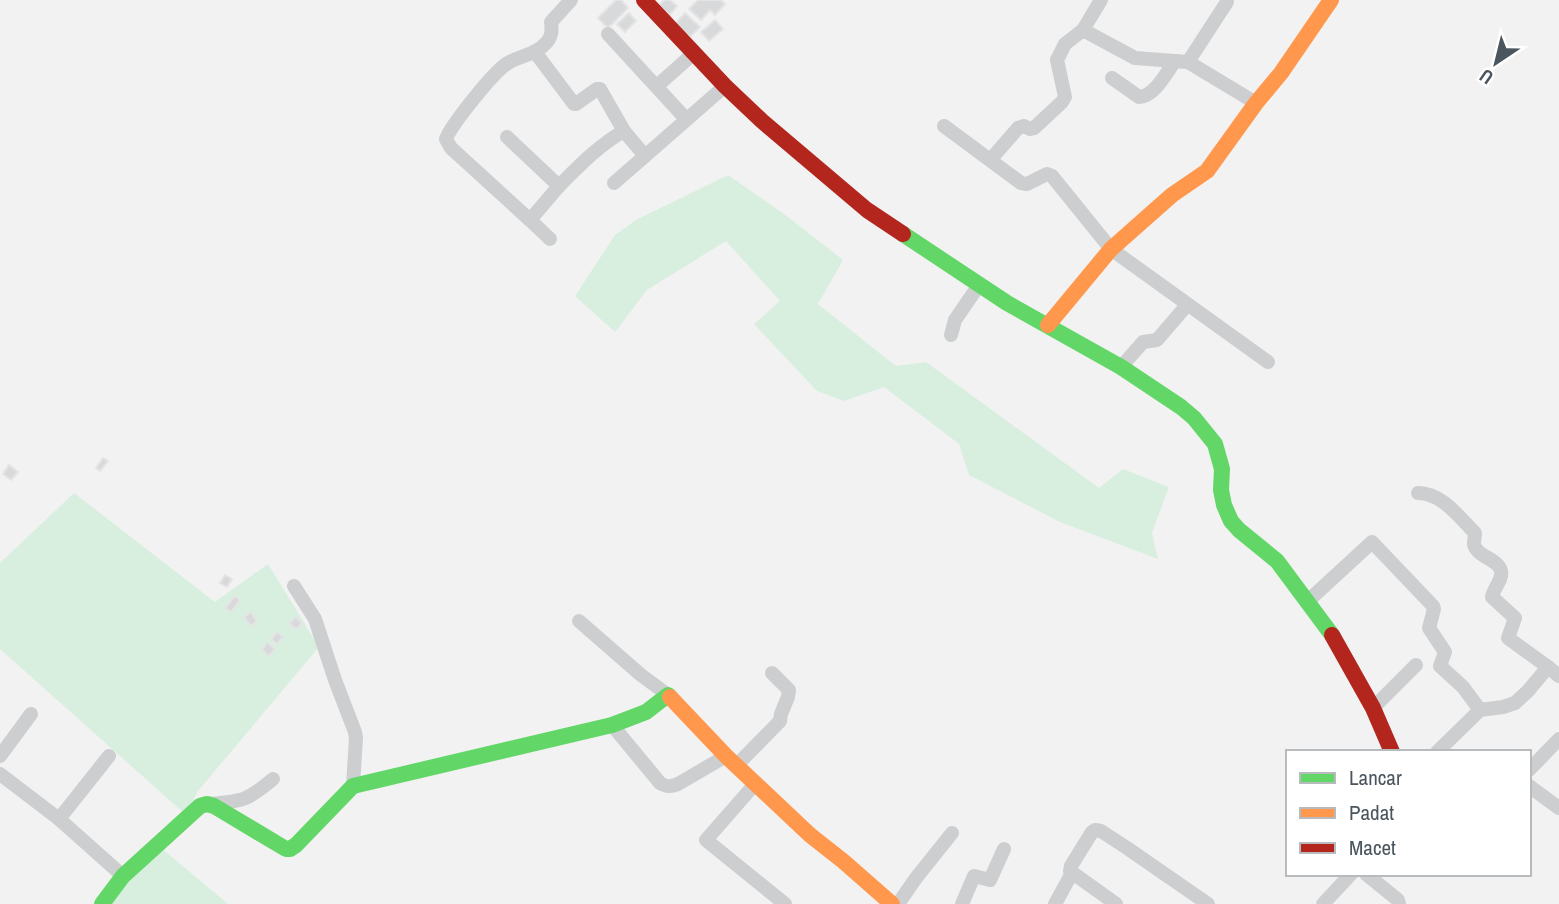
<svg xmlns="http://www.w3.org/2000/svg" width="1559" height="904" font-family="'Archivo Narrow',sans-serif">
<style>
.green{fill:#d8efe0}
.building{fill:#d8d9da;stroke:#e4e4e5;stroke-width:2}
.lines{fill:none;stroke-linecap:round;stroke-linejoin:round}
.street{stroke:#ccced0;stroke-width:14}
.fast{stroke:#63d668;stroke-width:16}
.slow{stroke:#ff974d;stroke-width:16}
.jam{stroke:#b3261e;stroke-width:16}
</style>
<rect width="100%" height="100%" fill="#f2f2f2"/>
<g class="green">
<path d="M 728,175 L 784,214 L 843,260 L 818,304 L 896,366 L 926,362 L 1099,488 L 1123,469 L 1169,487 L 1152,533 L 1158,559 L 1060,522 L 969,475 L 959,444 L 884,387 L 844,401 L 817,391 L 754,324 L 780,301 L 726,241 L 647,290 L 615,332 L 575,296 L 615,235 L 636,220 Z"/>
<path d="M 74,493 L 215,602 L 268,564 L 319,647 L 198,791 L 185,814 L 0,649 L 0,563 Z"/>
<path d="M 160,847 L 228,904 L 108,904 Z"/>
</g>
<g class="building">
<path d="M 616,0 L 621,0 L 628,8 L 608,28 L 598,18 Z"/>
<path d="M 664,0 L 670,0 L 677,6 L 670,15 L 659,6 Z"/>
<path d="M 698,0 L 721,0 L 725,4 L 715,15 L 710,10 L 701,20 L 689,9 Z"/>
<path d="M 629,13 L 636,21 L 625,32 L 617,24 Z"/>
<path d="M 685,13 L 700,27 L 690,37 L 675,24 Z"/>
<path d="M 715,20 L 723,29 L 709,41 L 701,32 Z"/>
<path d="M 103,458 L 108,461 L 100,471 L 96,468 Z"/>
<path d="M 9,465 L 18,472 L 11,480 L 3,474 Z"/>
<path d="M 225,575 L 232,579 L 227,587 L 220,583 Z"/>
<path d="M 235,596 L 240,600 L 231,612 L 225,608 Z"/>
<path d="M 251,612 L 257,621 L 251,626 L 244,617 Z"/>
<path d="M 295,617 L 302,623 L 297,629 L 289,624 Z"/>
<path d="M 277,632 L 283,637 L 277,644 L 271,639 Z"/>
<path d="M 267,642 L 275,649 L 269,656 L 262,650 Z"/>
</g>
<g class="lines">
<g class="street">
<path d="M 1101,0 L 1083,30 L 1135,58 L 1188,62 L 1256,103"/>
<path d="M 608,34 L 686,119"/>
<path d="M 535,52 L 574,104 L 576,104 L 597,89 L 600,89 L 624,131"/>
<path d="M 1188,62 L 1227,2"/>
<path d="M 1112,78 L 1139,97 C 1155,96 1166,73 1175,61"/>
<path d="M 657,86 L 694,53"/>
<path d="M 944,126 L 1021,183 L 1027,184 L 1047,174 L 1052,176 L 1111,249 L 1268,362"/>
<path d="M 507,137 L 559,186 C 579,166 599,145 624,131 L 645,156 L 725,86"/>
<path d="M 991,159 L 1018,128 L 1024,126 L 1030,129 L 1034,128 L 1062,102 L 1065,97 L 1064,92 L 1057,60 L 1065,44 L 1083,30"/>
<path d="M 614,183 L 645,156"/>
<path d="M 559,186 L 530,220 L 451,148 L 446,139 C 451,125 495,70 508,63 C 521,55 536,55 547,42 C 552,36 552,30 551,22 L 571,0"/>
<path d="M 530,220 L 550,239"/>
<path d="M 951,335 L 955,320 L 979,285"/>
<path d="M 1121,367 L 1143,342 L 1157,340 L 1187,305"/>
<path d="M 1418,493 C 1442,493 1459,517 1475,533 C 1475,537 1474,540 1474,544 C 1476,557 1498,558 1501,571 C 1503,580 1493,589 1492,597 L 1515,618 L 1508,638 L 1548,667"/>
<path d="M 294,586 L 315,619 L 335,680 L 355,732 L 356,738 L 353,786"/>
<path d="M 1308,601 L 1372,542 L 1433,606 L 1434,609 L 1429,628 L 1445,652 L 1440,666 L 1463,687 L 1480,710"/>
<path d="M 579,621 L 641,675 L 668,695"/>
<path d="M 1373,708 L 1416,665"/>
<path d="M 612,725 L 660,783 C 666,787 671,787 678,784 L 726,756"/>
<path d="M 1437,752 L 1480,710 L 1503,707 L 1515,703 L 1528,691 L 1548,667 L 1559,676"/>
<path d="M 0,756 L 31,714"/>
<path d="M 736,766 L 780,721 L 781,714 L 788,697 L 789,690 L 772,673"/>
<path d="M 1529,770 L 1559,739"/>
<path d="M 0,774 L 59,819 L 123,876"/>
<path d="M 755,784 L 706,840 L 785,904"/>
<path d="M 1529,786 L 1559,808"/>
<path d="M 209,804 C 243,801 247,801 273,779"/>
<path d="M 59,819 L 109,756"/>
<path d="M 1366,874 L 1398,900 L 1399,904"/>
<path d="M 898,904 L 916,878 L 952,833"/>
<path d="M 962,904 L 974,876 L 990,880 L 1004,849"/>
<path d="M 1055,904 L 1072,873"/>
<path d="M 1116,904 L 1070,871 L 1071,866 L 1092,832 L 1095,830 L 1101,831 L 1127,848 L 1208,904"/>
<path d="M 1323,904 L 1351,874"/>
</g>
<g class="fast">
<path d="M 903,234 L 1007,303 L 1121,367 L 1181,407 L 1194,418 L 1215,444 L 1222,469 L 1221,490 L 1224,505 L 1231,521 L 1239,530 L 1277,561 L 1332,635"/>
<path d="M 102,904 L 123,876 L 200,806 L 207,804 L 214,806 L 286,849 L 290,849 L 296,845 L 353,786 L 612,725 L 646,712 L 668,695 L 670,697"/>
</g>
<g class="slow">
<path d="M 1048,325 L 1111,249 L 1172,195 L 1207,171 L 1256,103 L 1281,73 L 1331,0"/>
<path d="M 670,697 L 726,756 L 810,835 L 843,861 L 892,904"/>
</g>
<g class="jam">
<path d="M 644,0 L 725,86 L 762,121 L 867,210 L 903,234"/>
<path d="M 1332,635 L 1373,708 L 1392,752"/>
</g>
</g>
<rect x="1286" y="750" width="245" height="126" fill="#ffffff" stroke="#b7bbbe" stroke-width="2"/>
<rect x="1300" y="773" width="35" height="10" fill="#63d668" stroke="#b7bbbe" stroke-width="2"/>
<text x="1349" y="785" font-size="21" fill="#4a555d">Lancar</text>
<rect x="1300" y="808" width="35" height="10" fill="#ff974d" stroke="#b7bbbe" stroke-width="2"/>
<text x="1349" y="820" font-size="21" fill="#4a555d">Padat</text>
<rect x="1300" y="843" width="35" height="10" fill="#b3261e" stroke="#b7bbbe" stroke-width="2"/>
<text x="1349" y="855" font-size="21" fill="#4a555d">Macet</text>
<g transform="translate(1496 63) rotate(215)" stroke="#ffffff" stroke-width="5" paint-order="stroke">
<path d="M0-5L12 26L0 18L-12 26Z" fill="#4a555d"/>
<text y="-10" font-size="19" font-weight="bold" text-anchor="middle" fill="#4a555d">U</text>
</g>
</svg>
